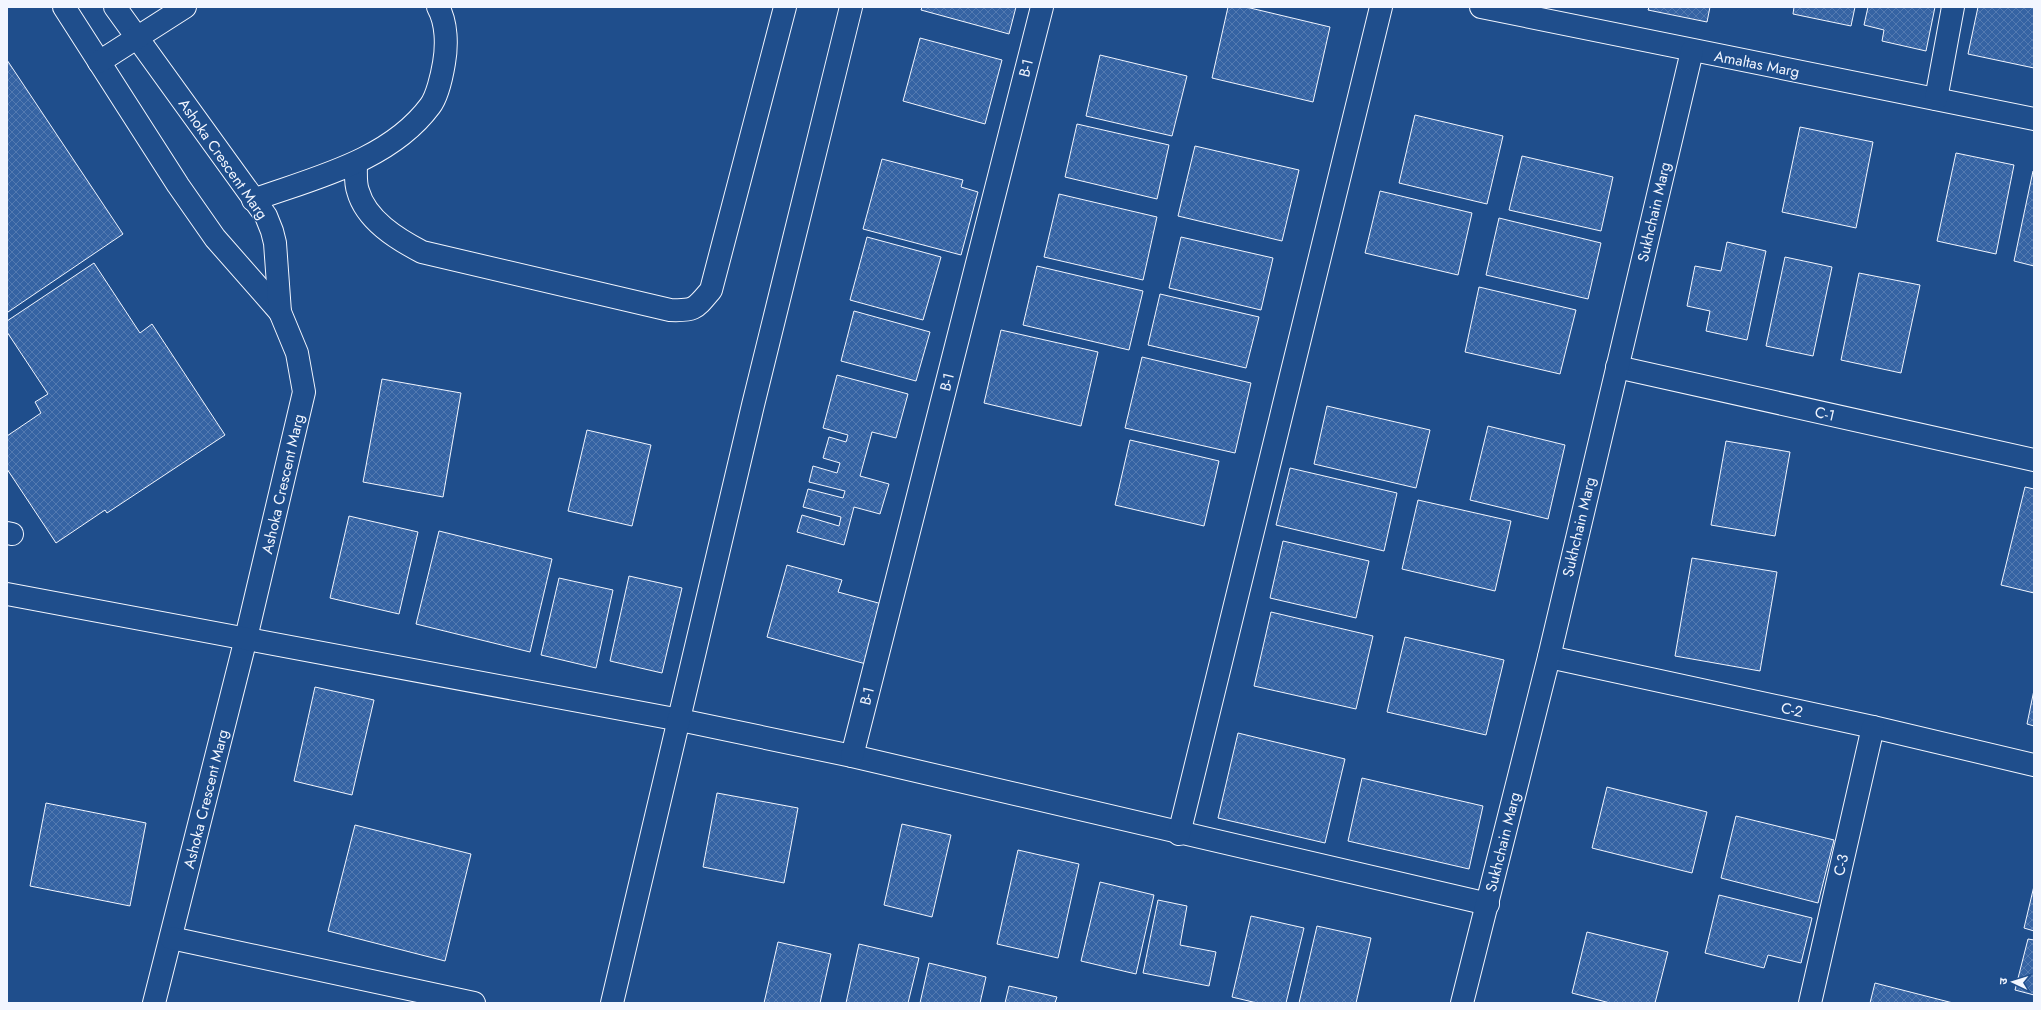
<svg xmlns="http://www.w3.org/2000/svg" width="2041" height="1010" font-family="Jost,'Noto Sans Devanagari',sans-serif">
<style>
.building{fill:url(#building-cross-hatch);stroke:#f2f6ff}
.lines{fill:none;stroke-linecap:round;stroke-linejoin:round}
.minor-casing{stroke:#f2f6ff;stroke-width:24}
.minor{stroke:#1f4e8c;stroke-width:22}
.labels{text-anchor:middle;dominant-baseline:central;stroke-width:3;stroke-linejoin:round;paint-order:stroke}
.street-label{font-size:15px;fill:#f2f6ff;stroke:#1f4e8c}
</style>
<defs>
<pattern id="building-cross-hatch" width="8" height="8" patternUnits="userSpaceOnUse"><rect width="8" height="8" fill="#3563a3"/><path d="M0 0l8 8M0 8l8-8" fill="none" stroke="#537ab1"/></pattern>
</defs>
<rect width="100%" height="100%" fill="#1f4e8c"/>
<g class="building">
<path d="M 922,7 L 1016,7 L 1009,34 L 921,10 Z"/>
<path d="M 1228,7 L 1246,7 L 1330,27 L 1313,102 L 1212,78 Z"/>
<path d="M 1649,7 L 1710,7 L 1707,22 L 1648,10 Z"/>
<path d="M 1794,7 L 1855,7 L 1851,26 L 1793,14 Z"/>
<path d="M 1868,7 L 1935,7 L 1926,51 L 1882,41 L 1884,30 L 1864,25 Z"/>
<path d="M 1978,7 L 2034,7 L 2034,68 L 1968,54 Z"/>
<path d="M 920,38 L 1002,60 L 985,124 L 903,101 Z"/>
<path d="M 1100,55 L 1187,76 L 1172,136 L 1086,116 Z"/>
<path d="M 7,60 L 123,234 L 8,312 L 7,311 Z"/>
<path d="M 1415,115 L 1503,136 L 1487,204 L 1399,183 Z"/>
<path d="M 1077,124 L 1169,145 L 1157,199 L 1065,177 Z"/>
<path d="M 1800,127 L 1873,142 L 1856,228 L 1782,212 Z"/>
<path d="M 1195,146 L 1299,170 L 1282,241 L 1178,216 Z"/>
<path d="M 1956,153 L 2014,165 L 1996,254 L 1937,241 Z"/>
<path d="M 1522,156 L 1613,177 L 1601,231 L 1509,210 Z"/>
<path d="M 882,159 L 963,180 L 961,187 L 978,192 L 961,255 L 863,229 Z"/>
<path d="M 2033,171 L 2034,171 L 2034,266 L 2014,261 Z"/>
<path d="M 1380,191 L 1472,213 L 1458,275 L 1365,253 Z"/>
<path d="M 1059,194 L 1157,217 L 1143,280 L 1044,257 Z"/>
<path d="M 1499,218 L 1601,243 L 1588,299 L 1486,275 Z"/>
<path d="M 867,237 L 941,257 L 923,320 L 850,300 Z"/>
<path d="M 1181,237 L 1273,258 L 1261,310 L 1169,288 Z"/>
<path d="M 1727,242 L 1766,251 L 1747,340 L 1706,331 L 1710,311 L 1687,306 L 1695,266 L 1721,271 Z"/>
<path d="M 1785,257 L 1832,267 L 1813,356 L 1766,346 Z"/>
<path d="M 94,263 L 140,333 L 152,324 L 225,435 L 107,513 L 105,510 L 56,543 L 7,469 L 7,436 L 41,413 L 35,402 L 48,394 L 7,332 L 7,321 Z"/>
<path d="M 1037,266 L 1143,291 L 1129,350 L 1023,325 Z"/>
<path d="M 1859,273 L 1920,285 L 1901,373 L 1841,360 Z"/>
<path d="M 1479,287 L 1576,310 L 1560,374 L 1465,352 Z"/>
<path d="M 1160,294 L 1259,317 L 1246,368 L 1148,345 Z"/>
<path d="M 854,311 L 930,332 L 916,381 L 841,361 Z"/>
<path d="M 1001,330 L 1098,352 L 1081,426 L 984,403 Z"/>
<path d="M 1142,357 L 1251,383 L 1235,453 L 1125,428 Z"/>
<path d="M 837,375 L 908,394 L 896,438 L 872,432 L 860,476 L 889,484 L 880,514 L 854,507 L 844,545 L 797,532 L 802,515 L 839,526 L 841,517 L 803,507 L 808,489 L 843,498 L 845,491 L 809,482 L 813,466 L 837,473 L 840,463 L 823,458 L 829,437 L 846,442 L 848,435 L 823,428 Z"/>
<path d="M 382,379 L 461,393 L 443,497 L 363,482 Z"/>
<path d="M 1327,406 L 1430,430 L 1416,488 L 1314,464 Z"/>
<path d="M 1488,426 L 1565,445 L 1548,519 L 1470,500 Z"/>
<path d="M 587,430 L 651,445 L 632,526 L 568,511 Z"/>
<path d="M 1130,440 L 1219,461 L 1204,526 L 1115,505 Z"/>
<path d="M 1726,441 L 1790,452 L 1775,536 L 1711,525 Z"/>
<path d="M 1290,468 L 1397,493 L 1384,551 L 1276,525 Z"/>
<path d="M 2025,487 L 2034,489 L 2034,593 L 2001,585 Z"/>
<path d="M 1418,500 L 1511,521 L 1495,591 L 1402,569 Z"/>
<path d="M 349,516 L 418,532 L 399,614 L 330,598 Z"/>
<path d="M 439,531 L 552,559 L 530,652 L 416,624 Z"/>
<path d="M 1283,541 L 1369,561 L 1356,618 L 1270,598 Z"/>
<path d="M 1692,558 L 1777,572 L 1760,671 L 1675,656 Z"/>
<path d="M 787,565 L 842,580 L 838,592 L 882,604 L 866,664 L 767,637 Z"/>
<path d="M 629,576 L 682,588 L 662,673 L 610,661 Z"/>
<path d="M 559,578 L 613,590 L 596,668 L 541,655 Z"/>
<path d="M 1271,612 L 1373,636 L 1356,709 L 1254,686 Z"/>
<path d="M 1405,637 L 1504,660 L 1486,735 L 1387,712 Z"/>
<path d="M 315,687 L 374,700 L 352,795 L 294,781 Z"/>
<path d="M 2034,690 L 2034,726 L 2027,724 Z"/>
<path d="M 1238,733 L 1345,759 L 1325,843 L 1218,818 Z"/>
<path d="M 1362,778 L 1483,806 L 1469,869 L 1348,841 Z"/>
<path d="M 1607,787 L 1707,812 L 1692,873 L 1592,848 Z"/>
<path d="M 717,793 L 798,808 L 784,883 L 703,867 Z"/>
<path d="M 46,803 L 146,823 L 130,906 L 30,886 Z"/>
<path d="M 1736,816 L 1834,840 L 1818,903 L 1721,878 Z"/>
<path d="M 902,824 L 951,835 L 932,917 L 884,905 Z"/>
<path d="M 355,825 L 471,854 L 445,961 L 328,931 Z"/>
<path d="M 1018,850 L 1079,864 L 1058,958 L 997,944 Z"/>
<path d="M 1100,882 L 1154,895 L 1136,974 L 1081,961 Z"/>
<path d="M 2034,886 L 2034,931 L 2024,928 Z"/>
<path d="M 1719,895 L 1812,918 L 1801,963 L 1768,955 L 1764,968 L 1705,953 Z"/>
<path d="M 1158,900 L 1187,906 L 1180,945 L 1216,952 L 1209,986 L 1143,973 Z"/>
<path d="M 1251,916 L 1304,928 L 1286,1003 L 1257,1003 L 1232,997 Z"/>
<path d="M 1317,926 L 1371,938 L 1356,1003 L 1299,1003 Z"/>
<path d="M 1587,932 L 1668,952 L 1655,1003 L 1610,1003 L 1572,993 Z"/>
<path d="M 2028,939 L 2034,940 L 2034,995 L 2015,990 Z"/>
<path d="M 778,942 L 831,954 L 820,1003 L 764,1003 Z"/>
<path d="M 859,944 L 919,958 L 908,1003 L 846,1003 Z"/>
<path d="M 929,963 L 986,977 L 980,1003 L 920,1003 Z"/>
<path d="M 1875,983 L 1953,1003 L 1870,1003 Z"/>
<path d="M 1009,986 L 1057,997 L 1055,1003 L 1005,1003 Z"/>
</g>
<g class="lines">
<defs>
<g id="minor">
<path d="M 64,7 L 178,185 L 215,238 L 280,312"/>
<path d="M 115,7 L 266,216 L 272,231 L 275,243 L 280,312 L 297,353 L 304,392 L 246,638 L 154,1003"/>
<path d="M 1481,7 L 2034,119"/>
<path d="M 99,62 L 185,7"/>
<path d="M 1936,99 L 1953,7"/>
<path d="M 356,163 C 356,172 355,183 358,191 C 366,220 397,239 422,252 L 670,310 C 695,311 695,309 711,290 L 785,7"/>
<path d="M 253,200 C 314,178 389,161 430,106 C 437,97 442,75 444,63 C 447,46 447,23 438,7"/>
<path d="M 1617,367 L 2034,460"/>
<path d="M 7,533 L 12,534"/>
<path d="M 7,594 L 680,720 L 852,756 L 1488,904"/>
<path d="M 1549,657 L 1873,727 L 2034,765"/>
<path d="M 852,756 L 1042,7"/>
<path d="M 1179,834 L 1381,7"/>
<path d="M 171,938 L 474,1003"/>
<path d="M 612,1003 L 753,405 L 851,7"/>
<path d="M 1462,1003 L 1549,657 L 1692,51"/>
<path d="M 1810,1003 L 1873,727"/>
</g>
</defs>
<use href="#minor" class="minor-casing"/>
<use href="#minor" class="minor"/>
</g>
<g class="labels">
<g class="street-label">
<text transform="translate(1757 64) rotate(11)">Amaltas Marg</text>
<text transform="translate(1026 68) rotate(-76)">B-1</text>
<text transform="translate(223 159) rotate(55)">Ashoka Crescent Marg</text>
<text transform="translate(1654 212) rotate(-77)">Sukhchain Marg</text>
<text transform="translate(947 382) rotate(-76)">B-1</text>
<text transform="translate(1825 414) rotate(13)">C-1</text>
<text transform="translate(283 484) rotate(-77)">Ashoka Crescent Marg</text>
<text transform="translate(1579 527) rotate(-77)">Sukhchain Marg</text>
<text transform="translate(867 696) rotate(-76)">B-1</text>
<text transform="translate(1792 710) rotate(12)">C-2</text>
<text transform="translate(206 799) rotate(-76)">Ashoka Crescent Marg</text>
<text transform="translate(1503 842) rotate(-76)">Sukhchain Marg</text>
<text transform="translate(1841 865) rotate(-77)">C-3</text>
</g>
</g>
<rect width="2041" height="1010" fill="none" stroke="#f2f6ff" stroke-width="16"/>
<g transform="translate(2013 982) rotate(274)" stroke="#1f4e8c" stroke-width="3" paint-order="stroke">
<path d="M0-3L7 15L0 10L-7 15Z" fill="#f2f6ff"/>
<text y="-6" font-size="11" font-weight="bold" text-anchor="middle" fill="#f2f6ff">उ</text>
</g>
</svg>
